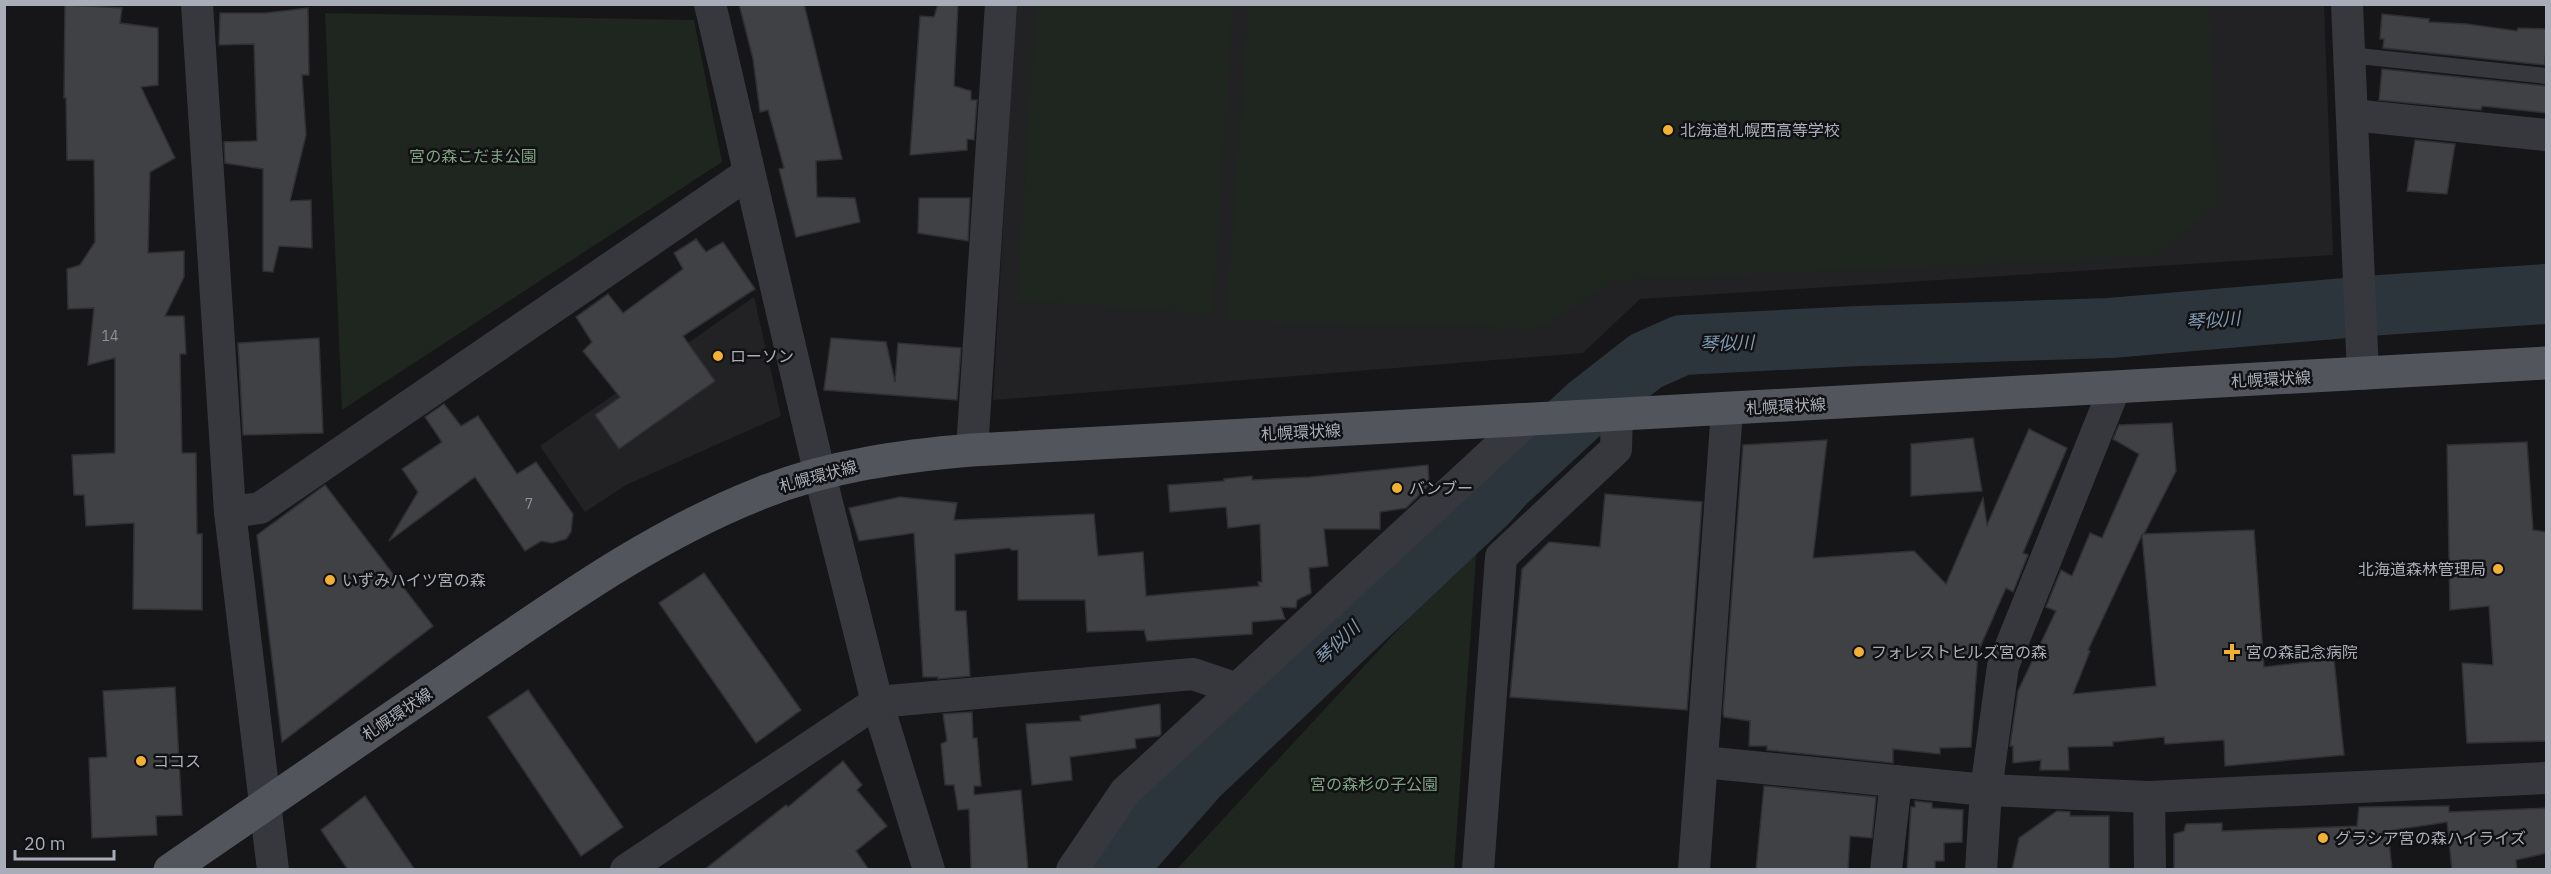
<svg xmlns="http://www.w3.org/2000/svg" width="2551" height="874" font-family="'IBM Plex Sans','Noto Sans JP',sans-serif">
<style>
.built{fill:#222225}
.green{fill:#1e261f}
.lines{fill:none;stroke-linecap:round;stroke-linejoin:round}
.river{stroke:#2c353c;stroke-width:60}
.building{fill:#404145;stroke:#303034;stroke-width:1.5;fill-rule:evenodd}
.service{stroke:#37383d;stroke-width:16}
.minor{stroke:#37383d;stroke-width:32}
.primary{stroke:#53555c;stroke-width:33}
.poi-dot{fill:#f2b134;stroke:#111113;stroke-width:2}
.labels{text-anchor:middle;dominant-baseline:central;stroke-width:5;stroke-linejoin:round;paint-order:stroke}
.number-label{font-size:14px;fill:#8e929b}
.poi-label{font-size:16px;fill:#a8adb8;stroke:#111113;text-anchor:start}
.park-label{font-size:16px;fill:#7fa381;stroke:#111113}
.street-label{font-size:16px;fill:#a8adb8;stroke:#111113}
.water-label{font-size:18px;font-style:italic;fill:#7f9bb3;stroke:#111113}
</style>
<rect width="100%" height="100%" fill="#161618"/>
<g class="built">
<path d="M 1016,5 L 2324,5 L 2333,255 L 1640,299 L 1583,353 L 993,400 Z"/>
<path d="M 754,297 L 781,416 L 626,485 L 585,512 L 540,446 Z"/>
</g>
<g class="green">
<path d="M 1036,5 L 1233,5 L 1213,314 L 1017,300 Z"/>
<path d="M 1248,5 L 2209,5 L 2218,204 L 2156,256 L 1616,280 L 1541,328 L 1226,321 Z"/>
<path d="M 325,13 L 694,20 L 722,162 L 342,410 Z"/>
<path d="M 1477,544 L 1454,869 L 1177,869 Z"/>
</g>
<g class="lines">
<path class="river" d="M 1115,870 L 1199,775 L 1486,504 L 1506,482 L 1587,407 L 1646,361 L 1682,345 L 1859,336 L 2110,328 L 2381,305 L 2546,294"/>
</g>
<g class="building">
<path d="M 739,4 L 804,4 L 842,159 L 816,161 L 817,197 L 855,198 L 860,222 L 796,237 L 779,169 L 784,168 L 768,110 L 760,112 L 753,59 Z"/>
<path d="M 938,4 L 958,4 L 954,86 L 971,91 L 971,100 L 977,100 L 974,140 L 967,139 L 967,150 L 910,155 L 920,16 L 934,17 Z"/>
<path d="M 65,5 L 122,8 L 120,23 L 158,28 L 158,85 L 141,87 L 175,158 L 150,172 L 148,253 L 184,251 L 184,277 L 165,316 L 184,316 L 186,354 L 180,354 L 182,453 L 196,453 L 197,534 L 202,534 L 202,610 L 133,609 L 134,523 L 86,526 L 84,495 L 74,495 L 72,455 L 115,453 L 115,358 L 88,365 L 94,308 L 68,309 L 67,269 L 80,265 L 95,242 L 94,160 L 67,160 L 66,98 L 64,98 Z"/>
<path d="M 308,8 L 309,75 L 302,75 L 306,135 L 290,201 L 311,200 L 312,248 L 279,246 L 273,272 L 263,271 L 263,169 L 225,163 L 224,142 L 257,141 L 254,44 L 219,45 L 220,13 L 265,13 Z"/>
<path d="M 2382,14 L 2429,19 L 2429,22 L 2467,24 L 2517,31 L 2518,28 L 2547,29 L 2545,65 L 2383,48 L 2384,39 L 2380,39 Z"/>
<path d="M 2382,69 L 2547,86 L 2547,113 L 2482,106 L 2481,110 L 2379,100 Z"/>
<path d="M 2415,140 L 2455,144 L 2447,194 L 2407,191 Z"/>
<path d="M 919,198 L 970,198 L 968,241 L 918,233 Z"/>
<path d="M 696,239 L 706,252 L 723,242 L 755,289 L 683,336 L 715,381 L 619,449 L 595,415 L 620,397 L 583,351 L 592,342 L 576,317 L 608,294 L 623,313 L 683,269 L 674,253 Z"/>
<path d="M 319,338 L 323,433 L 243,435 L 238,343 Z"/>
<path d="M 831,338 L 886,342 L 895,382 L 898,343 L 961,348 L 957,400 L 824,390 Z"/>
<path d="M 444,404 L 461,426 L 478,416 L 517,474 L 536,462 L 573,514 L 571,532 L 566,539 L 552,543 L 541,541 L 525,551 L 475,477 L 389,541 L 418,492 L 402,469 L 442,442 L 425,417 Z"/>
<path d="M 2172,423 L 2176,471 L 2144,534 L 2254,530 L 2264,667 L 2334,659 L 2344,755 L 2225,766 L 2224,740 L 2165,744 L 2164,737 L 2113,742 L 2113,746 L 2068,747 L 2069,770 L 2040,770 L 2041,760 L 2013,763 L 2013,746 L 2010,746 L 2018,691 L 2056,611 L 2046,607 L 2061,570 L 2072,576 L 2090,533 L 2102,538 L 2139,454 L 2113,439 L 2119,425 ZM 2142,535 L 2156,686 L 2073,694 L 2090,651 L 2088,650 Z"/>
<path d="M 2029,429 L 2067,448 L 2023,553 L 2028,555 L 2013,592 L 2006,588 L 1978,652 L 1971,747 L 1940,748 L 1940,754 L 1893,749 L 1893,763 L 1767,750 L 1767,746 L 1749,746 L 1750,721 L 1724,717 L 1723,713 L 1743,445 L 1827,440 L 1813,558 L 1914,551 L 1946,584 L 1983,498 L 1987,525 Z"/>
<path d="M 1973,438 L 1982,491 L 1911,496 L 1911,444 Z"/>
<path d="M 2527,442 L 2533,530 L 2547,532 L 2547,741 L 2467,743 L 2462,663 L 2493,665 L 2489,606 L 2450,610 L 2447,445 Z"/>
<path d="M 1428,465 L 1429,485 L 1406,508 L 1380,512 L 1380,529 L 1324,529 L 1328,566 L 1309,568 L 1311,593 L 1297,600 L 1296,608 L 1281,607 L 1285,619 L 1252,622 L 1252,634 L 1147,641 L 1144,630 L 1087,632 L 1085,600 L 1018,600 L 1018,550 L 1011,550 L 1010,548 L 955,554 L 955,611 L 966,611 L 970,676 L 938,679 L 938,677 L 923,677 L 914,533 L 859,541 L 849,508 L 900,497 L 957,503 L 954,520 L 1094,514 L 1098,556 L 1143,552 L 1146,596 L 1259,586 L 1258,582 L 1262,582 L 1260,524 L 1228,528 L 1226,507 L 1170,512 L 1168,485 L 1224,481 L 1224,479 L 1252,476 L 1252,480 L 1310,477 Z"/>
<path d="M 325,485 L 433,626 L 282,742 L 257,535 Z"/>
<path d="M 1605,494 L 1702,502 L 1687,710 L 1510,697 L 1522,569 L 1549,542 L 1600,547 Z"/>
<path d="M 704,573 L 801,710 L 756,743 L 659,603 Z"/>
<path d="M 175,687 L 182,815 L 156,816 L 157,835 L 92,838 L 89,758 L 107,757 L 103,691 Z"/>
<path d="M 528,690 L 623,827 L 581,856 L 488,717 Z"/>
<path d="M 1160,704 L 1161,734 L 1159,736 L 1135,739 L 1136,748 L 1070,757 L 1072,780 L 1032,785 L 1026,724 L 1081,721 L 1080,716 Z"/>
<path d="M 972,712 L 973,738 L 977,738 L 981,786 L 974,786 L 974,795 L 1021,790 L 1028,870 L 971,870 L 969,809 L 958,810 L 954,785 L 945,785 L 941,744 L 947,741 L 943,714 Z"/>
<path d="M 843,761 L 862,785 L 857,790 L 887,826 L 856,851 L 869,870 L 704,870 L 786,805 L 788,807 Z"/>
<path d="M 1764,786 L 1876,797 L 1872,838 L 1850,836 L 1848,870 L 1756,870 Z"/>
<path d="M 365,796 L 415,870 L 348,870 L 321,830 Z"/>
<path d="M 1915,801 L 1932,803 L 1932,808 L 1963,810 L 1962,842 L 1944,843 L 1944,861 L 1935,861 L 1935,870 L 1907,870 L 1911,807 L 1915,807 Z"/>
<path d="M 2449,806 L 2449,812 L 2547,808 L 2547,853 L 2516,860 L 2517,870 L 2452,870 L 2447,822 L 2388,831 L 2392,870 L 2174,870 L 2174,834 L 2184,831 L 2186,824 L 2222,823 L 2222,831 L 2357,826 L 2359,807 Z"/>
<path d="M 2057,811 L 2070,812 L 2070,816 L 2109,816 L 2109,870 L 2012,870 L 2019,838 Z"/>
</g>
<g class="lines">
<path class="service" d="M 2349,55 L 2546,76"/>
<g class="minor">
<path d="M 197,4 L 230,512 L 273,870"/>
<path d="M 710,4 L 820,475 L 877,702 L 929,870"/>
<path d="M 2347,4 L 2363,374"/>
<path d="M 2352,115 L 2546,135"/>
<path d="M 972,450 L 1001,4"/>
<path d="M 230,512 L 260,508 L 749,173"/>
<path d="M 1703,762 L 1986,790 L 2149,797 L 2546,778"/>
<path d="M 2149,797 L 2150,870"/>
<path d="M 626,870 L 877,702 L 1193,674 L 1237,689"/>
<path d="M 1072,870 L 1125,792 L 1528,420"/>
<path d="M 1478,870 L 1501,557 L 1616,449 L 1617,415"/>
<path d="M 1694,870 L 1727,410"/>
<path d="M 1886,870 L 1896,781"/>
<path d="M 1981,870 L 1986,790 L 2003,666 L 2115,387"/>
</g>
<path class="primary" d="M 170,870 C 269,802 368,734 467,666 C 561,602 654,535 761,493 C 828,466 901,456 972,450 L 2546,363"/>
</g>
<g class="poi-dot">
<circle cx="1668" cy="130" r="6"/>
<circle cx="718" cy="356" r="6"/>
<circle cx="1397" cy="488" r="6"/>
<circle cx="2498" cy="569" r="6"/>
<circle cx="330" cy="580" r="6"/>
<circle cx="1859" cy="652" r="6"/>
<path d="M2229 643h6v6h6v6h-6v6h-6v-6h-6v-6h6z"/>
<circle cx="141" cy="761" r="6"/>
<circle cx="2323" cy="838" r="6"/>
</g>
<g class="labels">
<g class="number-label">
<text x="110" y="336">14</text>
<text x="529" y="504">7</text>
</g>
<g class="poi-label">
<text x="1680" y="130">北海道札幌西高等学校</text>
<text x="730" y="356">ローソン</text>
<text x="1409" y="488">バンブー</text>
<text x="2486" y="569" text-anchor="end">北海道森林管理局</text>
<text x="342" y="580">いずみハイツ宮の森</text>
<text x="1871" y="652">フォレストヒルズ宮の森</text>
<text x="2246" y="652">宮の森記念病院</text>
<text x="153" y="761">ココス</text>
<text x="2335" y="838">グラシア宮の森ハイライズ</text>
</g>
<g class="park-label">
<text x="473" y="156">宮の森こだま公園</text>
<text x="1374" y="784">宮の森杉の子公園</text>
</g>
<g class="street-label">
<text transform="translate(2271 379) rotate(-3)">札幌環状線</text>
<text transform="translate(1786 406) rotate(-3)">札幌環状線</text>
<text transform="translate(1301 432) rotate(-3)">札幌環状線</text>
<text transform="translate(818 476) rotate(-15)">札幌環状線</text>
<text transform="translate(397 714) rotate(-34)">札幌環状線</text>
</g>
<g class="water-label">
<text transform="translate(2213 320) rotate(-4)">琴似川</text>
<text transform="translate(1727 343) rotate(-2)">琴似川</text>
<text transform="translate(1337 643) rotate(-44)">琴似川</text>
</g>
</g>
<rect width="2551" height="874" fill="none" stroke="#a8adb8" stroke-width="12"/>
<path d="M15 850v9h99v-9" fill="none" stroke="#a8adb8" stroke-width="3"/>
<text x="24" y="850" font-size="18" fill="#a8adb8" stroke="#111113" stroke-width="4.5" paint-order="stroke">20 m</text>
</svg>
